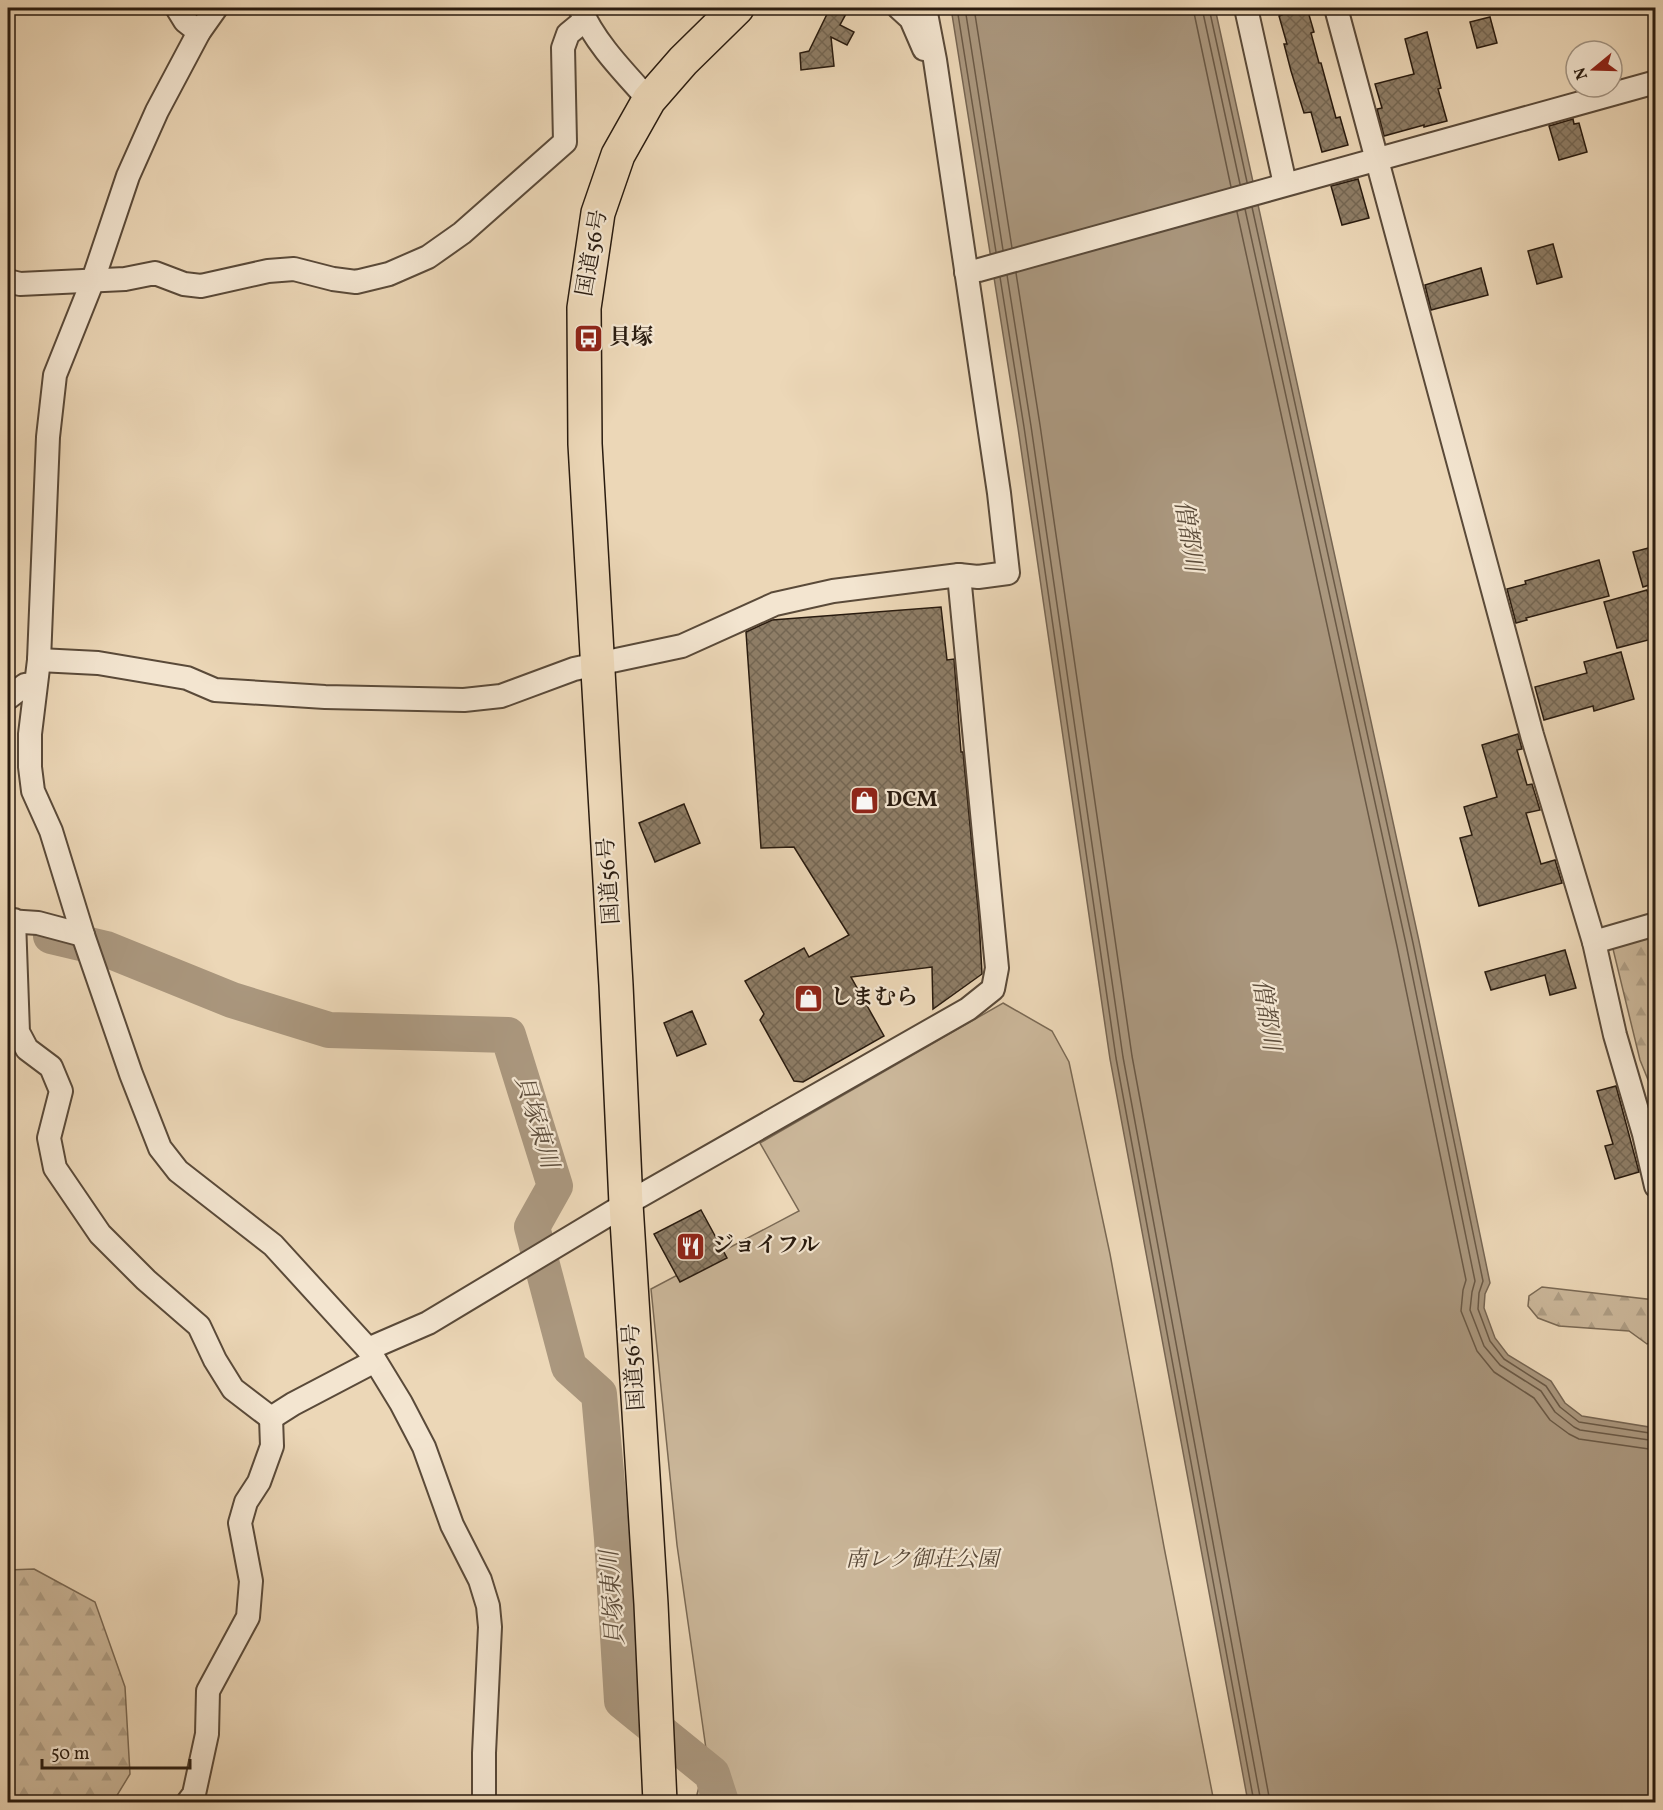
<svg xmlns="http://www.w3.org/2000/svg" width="1663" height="1810" font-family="Vollkorn,'Noto Serif JP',serif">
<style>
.green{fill:#cbb79a;stroke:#7a6954;stroke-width:1.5}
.forest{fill:url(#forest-firs);stroke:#7a6954;stroke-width:1.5}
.water{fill:#aa977e;stroke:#766552;stroke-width:1.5}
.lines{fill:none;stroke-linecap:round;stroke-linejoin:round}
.shore{stroke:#6a5946;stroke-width:1.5}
.river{stroke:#aa977e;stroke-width:36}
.building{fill:url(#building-cross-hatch);stroke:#291b0f;stroke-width:1.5}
.minor-casing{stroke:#5a4a39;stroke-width:26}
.highway-casing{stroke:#291b0f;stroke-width:36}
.minor{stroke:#f3e5d0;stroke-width:22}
.highway{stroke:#ecd7b7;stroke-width:33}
.labels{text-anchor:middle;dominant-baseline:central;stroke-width:4.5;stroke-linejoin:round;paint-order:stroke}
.street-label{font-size:22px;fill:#291b0f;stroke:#f3e5d0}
.poi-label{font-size:22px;font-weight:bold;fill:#291b0f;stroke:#f3e5d0;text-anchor:start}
.park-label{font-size:22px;font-style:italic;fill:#5a4a39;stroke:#f3e5d0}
.water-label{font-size:24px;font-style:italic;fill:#5d4d3b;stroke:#f3e5d0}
</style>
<defs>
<pattern id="forest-firs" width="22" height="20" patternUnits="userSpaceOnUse" patternTransform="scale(1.5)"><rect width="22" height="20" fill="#cbb79a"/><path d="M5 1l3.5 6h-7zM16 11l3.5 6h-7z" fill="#ae9d84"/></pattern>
<pattern id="building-cross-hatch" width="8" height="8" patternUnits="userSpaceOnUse" patternTransform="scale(1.5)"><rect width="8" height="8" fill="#8e7d66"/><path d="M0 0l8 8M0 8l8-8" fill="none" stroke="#746652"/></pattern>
</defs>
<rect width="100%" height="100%" fill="#ecd7b7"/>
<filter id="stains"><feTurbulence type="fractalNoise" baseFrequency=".00333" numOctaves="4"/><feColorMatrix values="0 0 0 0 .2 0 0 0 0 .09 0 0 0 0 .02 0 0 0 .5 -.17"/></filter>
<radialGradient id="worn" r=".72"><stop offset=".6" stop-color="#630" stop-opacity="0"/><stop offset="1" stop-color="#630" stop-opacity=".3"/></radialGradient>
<path class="green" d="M 1003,1003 L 1052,1031 L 1069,1062 L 1110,1254 L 1164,1547 L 1214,1802 L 695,1802 L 707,1756 L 677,1545 L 651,1289 L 799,1211 L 760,1143 Z"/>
<g class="forest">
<path d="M 1655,932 L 1655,1097 L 1640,1060 L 1613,949 L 1618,943 Z"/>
<path d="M 1542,1287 L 1655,1300 L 1655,1341 L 1647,1344 L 1629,1331 L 1559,1326 L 1538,1318 L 1528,1306 L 1529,1296 Z"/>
<path d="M 34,1569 L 95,1602 L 125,1687 L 130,1774 L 113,1802 L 8,1802 L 8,1570 Z"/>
</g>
<path class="water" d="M 951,8 L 1215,8 L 1419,941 L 1490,1283 L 1485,1294 L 1484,1308 L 1495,1338 L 1508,1355 L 1551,1381 L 1565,1403 L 1582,1416 L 1655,1428 L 1655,1802 L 1248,1802 L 1110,1059 L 1018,428 Z"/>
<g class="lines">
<g class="shore">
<path d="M 957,8 L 996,252"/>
<path d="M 965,8 L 1003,250"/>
<path d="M 974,8 L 1012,248"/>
<path d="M 1193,8 L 1231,187"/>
<path d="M 1202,8 L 1240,184"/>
<path d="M 1209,8 L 1247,182"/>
<path d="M 1252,207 L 1413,943 L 1483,1281 L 1479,1293 L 1478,1309 L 1490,1341 L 1504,1359 L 1546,1386 L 1560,1407 L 1579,1422 L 1656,1434"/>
<path d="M 1245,209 L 1406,944 L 1475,1281 L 1472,1292 L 1470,1310 L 1484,1346 L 1500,1365 L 1541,1391 L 1555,1412 L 1574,1427 L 1580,1430 L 1656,1441"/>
<path d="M 1237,212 L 1397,946 L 1466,1280 L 1463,1290 L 1461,1311 L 1477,1351 L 1494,1372 L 1534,1398 L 1550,1420 L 1569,1434 L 1579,1439 L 1656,1450"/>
<path d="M 1016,273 L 1040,425 L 1132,1056 L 1270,1802"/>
<path d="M 1007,275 L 1031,426 L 1123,1057 L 1261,1802"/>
<path d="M 1000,277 L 1024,427 L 1116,1058 L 1254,1802"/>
</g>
<path class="river" d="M 51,936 L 106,949 L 232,1000 L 329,1030 L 508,1035 L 555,1186 L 532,1227 L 569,1367 L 599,1394 L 612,1539 L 622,1701 L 712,1774 L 721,1802"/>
</g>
<g class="building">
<path d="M 830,8 L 838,8 L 847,12 L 840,25 L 854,32 L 847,45 L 831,37 L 834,66 L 801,70 L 800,53 L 809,51 Z"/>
<path d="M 1280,8 L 1307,8 L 1314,32 L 1311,33 L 1319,63 L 1321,63 L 1336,118 L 1340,117 L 1348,145 L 1322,152 L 1311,112 L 1304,113 L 1291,71 L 1284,44 L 1287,44 L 1279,16 L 1282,15 Z"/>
<path d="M 1490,17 L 1497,43 L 1477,48 L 1470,22 Z"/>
<path d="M 1427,32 L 1441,88 L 1438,89 L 1447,121 L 1424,127 L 1424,125 L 1384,136 L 1377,109 L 1382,108 L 1375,84 L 1414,74 L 1405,39 Z"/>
<path d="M 1573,119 L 1574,124 L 1579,123 L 1587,152 L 1559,160 L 1549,126 Z"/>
<path d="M 1358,179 L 1369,218 L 1342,225 L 1331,186 Z"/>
<path d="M 1553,244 L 1562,277 L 1537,284 L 1528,251 Z"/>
<path d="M 1481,268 L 1488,295 L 1431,310 L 1425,285 Z"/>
<path d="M 1656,546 L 1656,583 L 1643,587 L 1633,552 Z"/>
<path d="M 1599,560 L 1609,596 L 1526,618 L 1527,620 L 1516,623 L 1507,589 L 1526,584 L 1525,581 Z"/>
<path d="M 1647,590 L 1656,622 L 1656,638 L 1617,648 L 1604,602 Z"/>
<path d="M 941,607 L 947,660 L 954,659 L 961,752 L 963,752 L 979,919 L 982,974 L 933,1009 L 932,967 L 851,977 L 884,1036 L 803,1082 L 794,1081 L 760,1020 L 764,1014 L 745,981 L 804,948 L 809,957 L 849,935 L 794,847 L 761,848 L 746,632 L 772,620 Z"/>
<path d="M 1621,652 L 1634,699 L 1594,711 L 1593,706 L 1544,720 L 1535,687 L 1587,673 L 1584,662 Z"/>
<path d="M 1518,734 L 1522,749 L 1517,750 L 1527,785 L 1532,784 L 1540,810 L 1526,813 L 1541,864 L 1555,860 L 1562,883 L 1479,906 L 1460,838 L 1472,835 L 1464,807 L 1497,797 L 1482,745 Z"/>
<path d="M 684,804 L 700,843 L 655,862 L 639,823 Z"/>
<path d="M 1565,950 L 1576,988 L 1550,995 L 1545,975 L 1491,990 L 1485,972 Z"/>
<path d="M 692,1011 L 706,1044 L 677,1056 L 664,1023 Z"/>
<path d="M 1616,1086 L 1639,1172 L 1615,1179 L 1605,1146 L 1613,1144 L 1597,1091 Z"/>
<path d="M 701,1210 L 727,1258 L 680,1282 L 654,1234 Z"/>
</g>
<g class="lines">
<defs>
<g id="minor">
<path d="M 177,8 L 185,21 L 199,32"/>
<path d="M 216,8 L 199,32 L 157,111 L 128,176 L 93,280 L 55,375 L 48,437 L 39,660 L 30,734 L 30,767 L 33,791 L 51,831 L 83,935 L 131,1074 L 160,1148 L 178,1171 L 273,1245 L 368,1349 L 401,1403 L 424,1447 L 452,1525 L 480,1580 L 488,1606 L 490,1627 L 484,1753 L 484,1802"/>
<path d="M 580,8 C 595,43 623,71 649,100"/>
<path d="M 899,8 L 911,19 L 924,49"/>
<path d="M 1246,8 L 1285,184"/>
<path d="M 1336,8 L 1532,735 L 1594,942 L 1615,1035 L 1644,1134 L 1656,1186"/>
<path d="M 966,272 L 979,270 L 1656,82"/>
<path d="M 8,281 L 20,284 L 125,279 L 155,273 L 184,284 L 201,286 L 268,271 L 294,269 L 333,279 L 356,282 L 389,274 L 428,257 L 462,233 L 565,142 L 563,48 L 568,34 L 585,20"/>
<path d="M 39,660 L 98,663 L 187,678 L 215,690 L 325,697 L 464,700 L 501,696 L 574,669 L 682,646 L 775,604 L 833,591 L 959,575 L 978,577 L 1008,573 L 999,493 L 935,60 L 925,8"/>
<path d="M 8,698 L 25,685 L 35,684"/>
<path d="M 14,920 L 18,1032 L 27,1049 L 51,1067 L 61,1091 L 49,1138 L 55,1168 L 100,1234 L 146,1280 L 199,1326 L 215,1360 L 233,1389 L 271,1418"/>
<path d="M 8,921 L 38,923 L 83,935"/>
<path d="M 1594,942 L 1656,924"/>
<path d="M 368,1349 L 428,1323 L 626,1204 L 968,1009 L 993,989 L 997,968 L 959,575"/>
<path d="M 271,1418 L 293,1404 L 375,1361"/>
<path d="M 188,1802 L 194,1794 L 207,1734 L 208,1691 L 248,1617 L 251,1581 L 240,1523 L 246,1502 L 259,1482 L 272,1446 L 271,1418"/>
</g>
<path id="highway" d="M 660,1802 L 651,1604 L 626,1204 L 616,985 L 585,444 L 584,308 L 598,213 L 618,155 L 649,100 L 683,61 L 737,8"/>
</defs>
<use href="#minor" class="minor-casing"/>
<use href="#highway" class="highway-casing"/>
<use href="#minor" class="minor"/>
<use href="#highway" class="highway"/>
</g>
<defs>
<symbol id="bus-square" viewBox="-11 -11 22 22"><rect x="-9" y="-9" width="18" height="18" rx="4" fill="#8f2418" stroke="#f3e5d0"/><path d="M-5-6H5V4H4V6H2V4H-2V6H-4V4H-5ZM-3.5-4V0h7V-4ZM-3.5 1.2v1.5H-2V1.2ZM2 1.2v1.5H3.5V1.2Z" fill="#fff"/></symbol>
<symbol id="shop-square" viewBox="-11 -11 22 22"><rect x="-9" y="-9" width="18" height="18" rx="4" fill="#8f2418" stroke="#f3e5d0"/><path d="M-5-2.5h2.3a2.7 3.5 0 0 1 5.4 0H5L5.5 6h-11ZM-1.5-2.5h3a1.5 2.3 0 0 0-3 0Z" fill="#fff"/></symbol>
<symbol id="restaurant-square" viewBox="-11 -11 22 22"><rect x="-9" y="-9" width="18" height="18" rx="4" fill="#8f2418" stroke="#f3e5d0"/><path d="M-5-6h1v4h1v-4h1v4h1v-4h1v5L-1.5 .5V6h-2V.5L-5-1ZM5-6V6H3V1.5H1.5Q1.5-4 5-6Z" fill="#fff"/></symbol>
</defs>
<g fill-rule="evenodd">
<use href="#bus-square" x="572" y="322" width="33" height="33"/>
<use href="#shop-square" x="848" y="784" width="33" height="33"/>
<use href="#shop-square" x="792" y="982" width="33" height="33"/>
<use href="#restaurant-square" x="674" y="1230" width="33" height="33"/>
</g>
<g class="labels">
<g class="street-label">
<text transform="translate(593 253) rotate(-80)">国道56号</text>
<text transform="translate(610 881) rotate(-94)">国道56号</text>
<text transform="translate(635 1367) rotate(-94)">国道56号</text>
</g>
<g class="poi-label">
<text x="609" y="338">貝塚</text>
<text x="886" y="800">DCM</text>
<text x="830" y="998">しまむら</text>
<text x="712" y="1246">ジョイフル</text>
</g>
<g class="park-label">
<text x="922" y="1560">南レク御荘公園</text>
</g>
<g class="water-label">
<text transform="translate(1187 536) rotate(81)">僧都川</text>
<text transform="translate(1265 1015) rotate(81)">僧都川</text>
<text transform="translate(535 1122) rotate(73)">貝塚東川</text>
<text transform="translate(614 1598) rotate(-94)">貝塚東川</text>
</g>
</g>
<rect width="1663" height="1810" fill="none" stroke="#ecd7b7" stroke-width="30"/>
<rect x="9" y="9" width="1645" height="1792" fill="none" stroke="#291b0f" stroke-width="3"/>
<rect x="15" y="15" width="1633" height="1780" fill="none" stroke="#291b0f" stroke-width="1.5"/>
<g transform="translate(1594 69) rotate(251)"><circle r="28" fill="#f3e5d0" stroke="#a29483" stroke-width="1.5"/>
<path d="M0-4.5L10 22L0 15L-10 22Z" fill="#8f2418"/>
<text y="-9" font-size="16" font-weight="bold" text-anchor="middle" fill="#291b0f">N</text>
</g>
<path d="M42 1759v9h148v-9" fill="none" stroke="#291b0f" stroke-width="3"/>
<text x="51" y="1759" font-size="18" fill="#291b0f" stroke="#f3e5d0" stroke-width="4.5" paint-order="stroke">50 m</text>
<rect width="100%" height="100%" filter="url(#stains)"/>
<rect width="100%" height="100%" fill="url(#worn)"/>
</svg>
